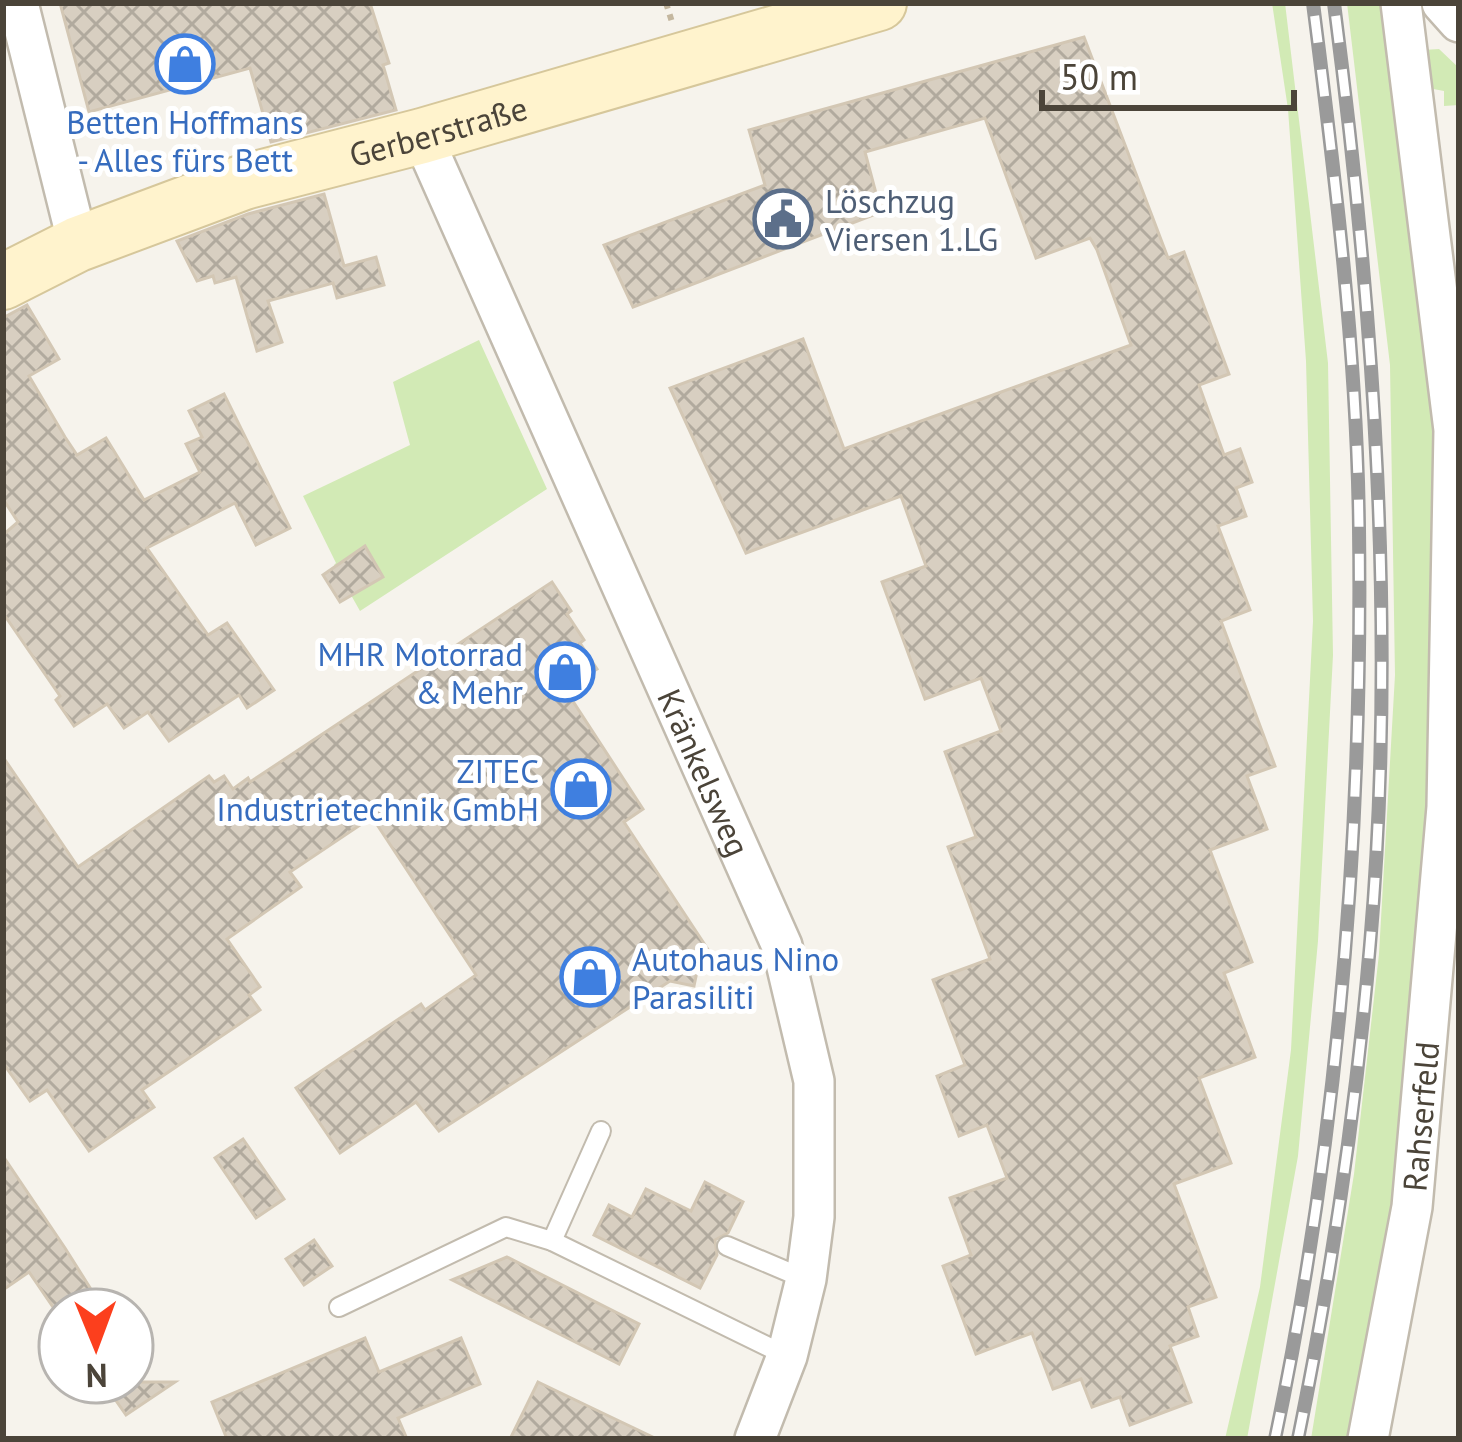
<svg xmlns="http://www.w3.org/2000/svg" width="1462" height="1442" font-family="'PT Sans',sans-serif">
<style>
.green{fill:#d2eab5}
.building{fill:url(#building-cross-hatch);stroke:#d3c7b4;stroke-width:3}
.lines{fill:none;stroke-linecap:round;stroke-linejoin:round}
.lane-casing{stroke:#c2bbae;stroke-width:22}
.street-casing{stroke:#c2bbae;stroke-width:44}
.secondary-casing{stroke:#d6c79b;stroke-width:58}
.path{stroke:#c4b79f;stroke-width:6;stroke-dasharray:6 6;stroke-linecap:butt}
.lane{stroke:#fff;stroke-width:18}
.street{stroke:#fff;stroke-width:39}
.secondary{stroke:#fff3cd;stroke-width:54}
.rail-casing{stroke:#9a9a9a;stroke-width:14}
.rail{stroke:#fff;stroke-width:9;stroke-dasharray:27;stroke-linecap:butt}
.labels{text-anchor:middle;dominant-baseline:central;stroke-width:10;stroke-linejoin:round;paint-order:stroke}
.shop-label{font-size:33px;fill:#366cbe;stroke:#fff;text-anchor:end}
.street-label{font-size:33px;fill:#4b4439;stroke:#fff}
.service-label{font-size:33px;fill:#4e5e75;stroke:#fff;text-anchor:start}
</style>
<defs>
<pattern id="building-cross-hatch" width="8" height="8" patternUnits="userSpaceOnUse" patternTransform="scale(3)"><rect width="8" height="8" fill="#d8cfc1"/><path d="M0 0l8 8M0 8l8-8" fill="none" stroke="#b1aa9e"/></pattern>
</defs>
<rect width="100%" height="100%" fill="#f6f3ec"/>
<g class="green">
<path d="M 1272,3 L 1285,3 L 1328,363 L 1333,655 L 1318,941 L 1298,1156 L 1247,1439 L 1225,1439 L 1260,1287 L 1291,1050 L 1313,621 L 1306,361 L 1288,109 Z"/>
<path d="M 1347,3 L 1382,3 L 1442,423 L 1432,801 L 1412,1055 L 1369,1378 L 1356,1439 L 1311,1439 L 1354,1174 L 1379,954 L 1395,675 L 1390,365 Z"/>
<path d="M 1439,49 L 1459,68 L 1459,105 L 1444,106 L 1444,91 L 1428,88 L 1423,50 Z"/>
<path d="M 479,340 L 547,489 L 360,611 L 334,565 L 336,563 L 303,496 L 410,445 L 393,382 Z"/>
</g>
<g class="building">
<path d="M 60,3 L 370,3 L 389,63 L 383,65 L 396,110 L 271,142 L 250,68 L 89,112 Z"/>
<path d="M 1084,37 L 1168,258 L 1184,252 L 1229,374 L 1199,385 L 1224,455 L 1240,449 L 1252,482 L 1236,488 L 1246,516 L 1218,526 L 1250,610 L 1221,621 L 1275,766 L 1247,776 L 1267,829 L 1210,850 L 1252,962 L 1224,973 L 1255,1057 L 1199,1078 L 1231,1163 L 1174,1184 L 1216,1297 L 1188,1307 L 1198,1336 L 1170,1346 L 1191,1402 L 1130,1425 L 1120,1397 L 1092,1407 L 1081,1379 L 1053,1389 L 1032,1333 L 976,1354 L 943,1266 L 971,1255 L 950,1198 L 1007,1178 L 987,1125 L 959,1136 L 937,1076 L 965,1065 L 933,980 L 990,959 L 948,847 L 976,837 L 945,752 L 1001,731 L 981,678 L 925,699 L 882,582 L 926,566 L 901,496 L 746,553 L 670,388 L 803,339 L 844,449 L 1131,345 L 1097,250 L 1090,238 L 1036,258 L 985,118 L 865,152 L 881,212 L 633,307 L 604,245 L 765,185 L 749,130 Z"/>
<path d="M 324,194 L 344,266 L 376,257 L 384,285 L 337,298 L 333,283 L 268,301 L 282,342 L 257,351 L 236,277 L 215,283 L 213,276 L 197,281 L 177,241 L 248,214 Z"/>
<path d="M 27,305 L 59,359 L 29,376 L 65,437 L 77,455 L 106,438 L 144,500 L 200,472 L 186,444 L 202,437 L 189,411 L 224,394 L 290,528 L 256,545 L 235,503 L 147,548 L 208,635 L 227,623 L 274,690 L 247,708 L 239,695 L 169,741 L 148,712 L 124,728 L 107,704 L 74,726 L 56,700 L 60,696 L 3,613 L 3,535 L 18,522 L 3,499 L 3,318 Z"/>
<path d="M 365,546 L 383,577 L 340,602 L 323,575 Z"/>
<path d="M 552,582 L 571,611 L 567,614 L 584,640 L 580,643 L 597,669 L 565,689 L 643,809 L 624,822 L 711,954 L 699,962 L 694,986 L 670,981 L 439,1131 L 416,1102 L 340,1153 L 296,1088 L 421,1004 L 425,1010 L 476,975 L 372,817 L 290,872 L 301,887 L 227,939 L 260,987 L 249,995 L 260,1010 L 142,1090 L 154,1107 L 89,1151 L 47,1090 L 30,1101 L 3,1063 L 3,757 L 78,867 L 209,776 L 214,782 L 224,776 L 233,789 L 248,778 L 250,782 Z"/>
<path d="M 243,1139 L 284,1199 L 256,1218 L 215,1158 Z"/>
<path d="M 3,1156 L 65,1248 L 104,1310 L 55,1310 L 29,1272 L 3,1290 Z"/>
<path d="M 705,1182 L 743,1202 L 728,1233 L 715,1240 L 717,1255 L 700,1288 L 594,1235 L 609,1205 L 632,1217 L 646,1189 L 691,1211 Z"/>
<path d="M 314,1240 L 332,1266 L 304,1285 L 286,1259 Z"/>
<path d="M 507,1257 L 639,1324 L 619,1364 L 452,1280 Z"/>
<path d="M 365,1338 L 379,1372 L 461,1338 L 480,1384 L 398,1418 L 407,1439 L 227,1439 L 212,1402 Z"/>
<path d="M 103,1382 L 175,1382 L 126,1415 Z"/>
<path d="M 538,1382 L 592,1408 L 657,1439 L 510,1439 Z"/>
</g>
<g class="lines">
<defs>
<g id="lane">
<path d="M 552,1241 L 601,1131"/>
<path d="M 727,1246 L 805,1279"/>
<path d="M 339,1307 L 506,1227 L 552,1241 L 787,1356"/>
</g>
<g id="street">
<path d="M 18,3 L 78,244"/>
<path d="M 1442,3 L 1459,22"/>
<path id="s1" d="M 422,136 L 782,946 L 814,1081 L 814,1217 L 806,1279 L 787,1356 L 755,1439"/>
<path id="s2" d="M 1368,1439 L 1412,1207 L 1447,807 L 1454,430 L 1401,3"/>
</g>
<g id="secondary">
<path id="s3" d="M 3,282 L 78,244 L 244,182 L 422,136 L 879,3"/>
</g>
</defs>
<use href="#lane" class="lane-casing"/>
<use href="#street" class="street-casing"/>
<use href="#secondary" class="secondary-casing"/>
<path class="path" d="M 666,3 L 672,22"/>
<use href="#lane" class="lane"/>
<use href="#street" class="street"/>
<use href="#secondary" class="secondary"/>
<defs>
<g id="rail">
<path d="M 1275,1439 C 1338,1139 1363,834 1359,528 C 1357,352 1335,177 1313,3"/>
<path d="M 1298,1439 C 1331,1276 1356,1111 1370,945 C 1397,633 1374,312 1334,3"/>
</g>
</defs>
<use href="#rail" class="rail-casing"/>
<use href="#rail" class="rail"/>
</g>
<defs>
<symbol id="shop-ring" viewBox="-11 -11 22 22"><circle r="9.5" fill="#fff" stroke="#3f7fe0" stroke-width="1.5"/><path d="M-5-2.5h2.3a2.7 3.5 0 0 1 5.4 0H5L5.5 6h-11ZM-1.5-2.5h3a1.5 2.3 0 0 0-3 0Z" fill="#3f7fe0"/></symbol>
<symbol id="civic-ring" viewBox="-11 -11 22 22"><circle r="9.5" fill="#fff" stroke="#5c6f8a" stroke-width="1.5"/><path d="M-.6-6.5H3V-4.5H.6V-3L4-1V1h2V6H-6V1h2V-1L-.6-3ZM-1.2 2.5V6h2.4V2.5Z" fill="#5c6f8a"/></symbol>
</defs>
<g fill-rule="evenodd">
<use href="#shop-ring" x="152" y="31" width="66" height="66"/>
<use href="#civic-ring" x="750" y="186" width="66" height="66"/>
<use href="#shop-ring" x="532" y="639" width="66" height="66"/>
<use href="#shop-ring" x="548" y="756" width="66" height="66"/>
<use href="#shop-ring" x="557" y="944" width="66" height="66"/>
</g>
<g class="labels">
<g class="shop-label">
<text x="185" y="121" text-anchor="middle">Betten Hoffmans<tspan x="185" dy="38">- Alles fürs Bett</tspan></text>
<text x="523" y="653">MHR Motorrad<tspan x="523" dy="38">&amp; Mehr</tspan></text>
<text x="539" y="770">ZITEC<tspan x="539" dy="38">Industrietechnik GmbH</tspan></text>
<text x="632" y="958" text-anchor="start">Autohaus Nino<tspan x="632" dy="38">Parasiliti</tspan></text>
</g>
<g class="street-label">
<text stroke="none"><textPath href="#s3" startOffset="462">Gerberstraße</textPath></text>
<text stroke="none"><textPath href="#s1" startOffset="696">Kränkelsweg</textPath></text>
<text stroke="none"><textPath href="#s2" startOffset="327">Rahserfeld</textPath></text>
</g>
<g class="service-label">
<text x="825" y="200">Löschzug<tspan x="825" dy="38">Viersen 1.LG</tspan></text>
</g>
</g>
<rect width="1462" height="1442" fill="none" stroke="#4b4439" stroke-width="12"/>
<g transform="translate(96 1346) rotate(179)"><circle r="57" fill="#ffffff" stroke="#b7b4b0" stroke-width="3"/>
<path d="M0-9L21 45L0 30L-21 45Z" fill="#fc3f1d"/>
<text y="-18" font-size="33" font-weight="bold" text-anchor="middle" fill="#4b4439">N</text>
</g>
<path d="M1042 90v18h252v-18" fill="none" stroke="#4b4439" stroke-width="6"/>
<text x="1060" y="90" font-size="36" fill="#4b4439" stroke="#ffffff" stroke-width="9" paint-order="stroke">50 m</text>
</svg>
